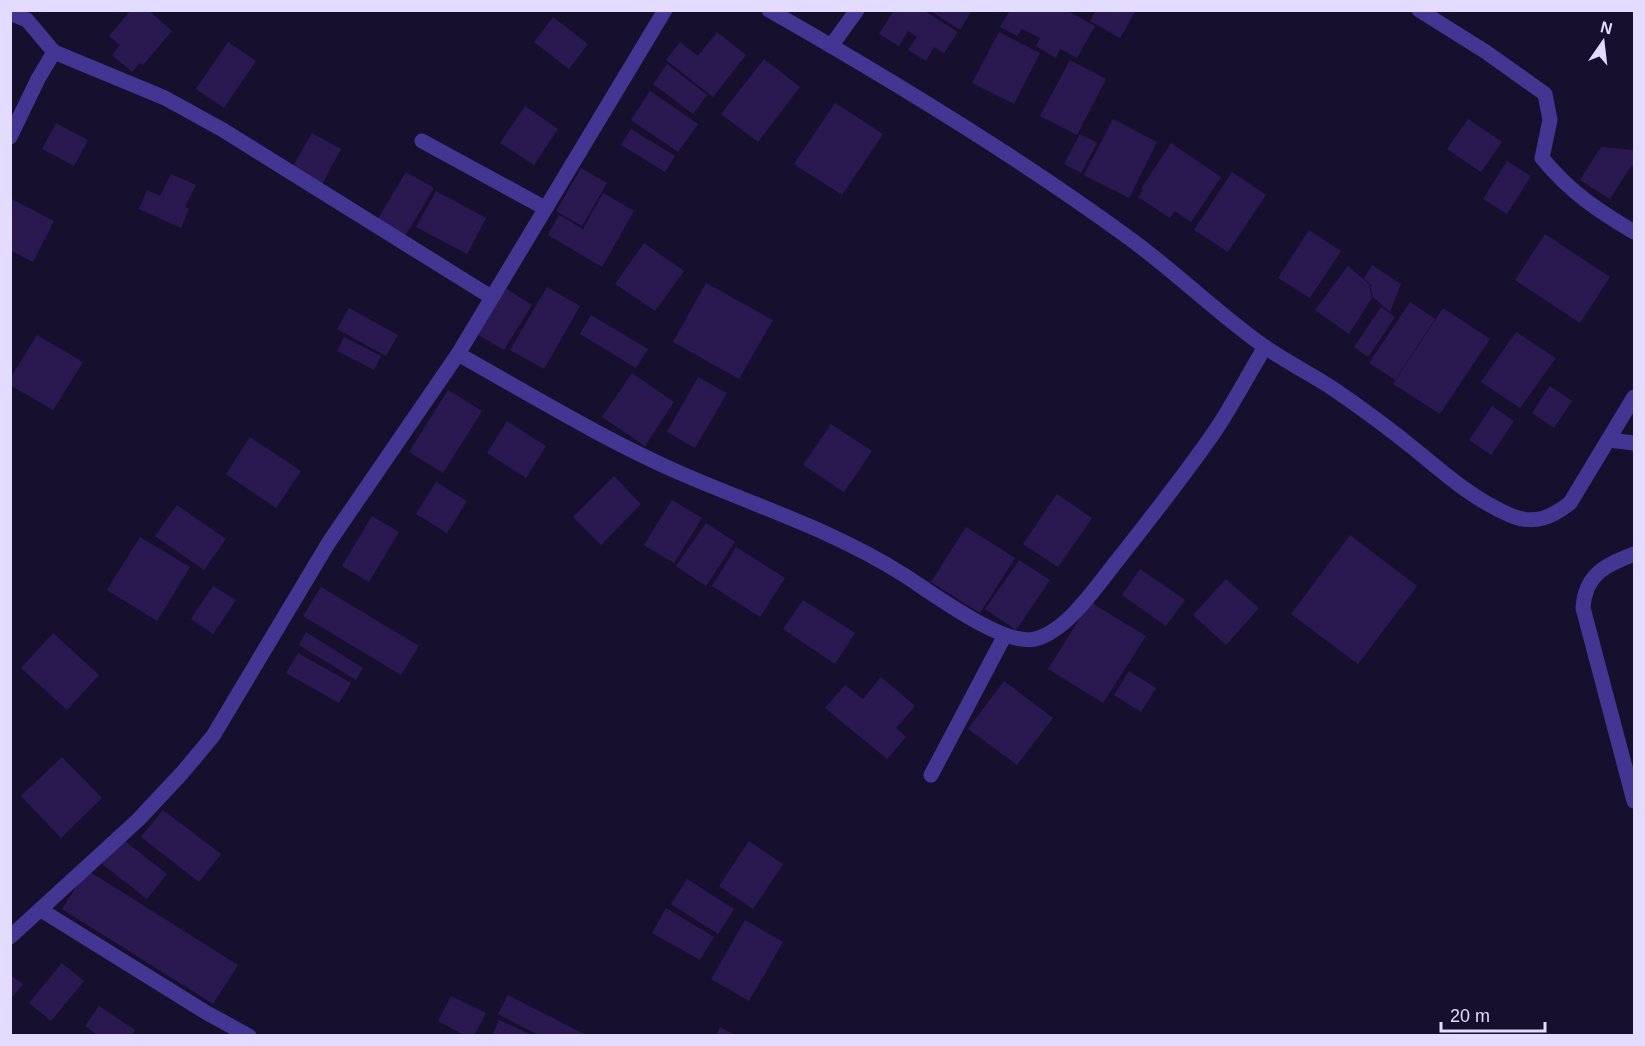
<svg xmlns="http://www.w3.org/2000/svg" width="1645" height="1046" font-family="Helvetica,sans-serif">
<style>
.building{fill:#2a1951}
.lines{fill:none;stroke-linecap:round;stroke-linejoin:round}
.minor{stroke:#423692;stroke-width:15}
</style>
<rect width="100%" height="100%" fill="#170f2e"/>
<g class="building">
<path d="M 131,10 L 148,10 L 172,31 L 143,65 L 140,63 L 132,72 L 112,55 L 120,45 L 109,36 Z"/>
<path d="M 894,10 L 923,10 L 958,32 L 944,53 L 934,47 L 926,61 L 908,50 L 917,37 L 908,31 L 899,46 L 879,34 Z"/>
<path d="M 929,10 L 972,10 L 960,30 Z"/>
<path d="M 1010,10 L 1066,10 L 1095,26 L 1077,58 L 1060,49 L 1056,58 L 1036,46 L 1040,38 L 1022,29 L 1017,36 L 1000,27 Z"/>
<path d="M 1096,10 L 1136,10 L 1120,38 L 1090,21 Z"/>
<path d="M 553,17 L 588,44 L 569,69 L 534,42 Z"/>
<path d="M 717,32 L 746,55 L 713,97 L 666,60 L 680,42 L 698,56 Z"/>
<path d="M 999,32 L 1040,53 L 1014,104 L 972,83 Z"/>
<path d="M 228,42 L 256,61 L 224,108 L 196,89 Z"/>
<path d="M 764,59 L 800,87 L 758,142 L 721,114 Z"/>
<path d="M 1070,60 L 1106,79 L 1077,135 L 1040,116 Z"/>
<path d="M 667,64 L 707,95 L 693,114 L 653,84 Z"/>
<path d="M 650,91 L 698,124 L 678,152 L 631,120 Z"/>
<path d="M 835,103 L 883,134 L 842,195 L 794,164 Z"/>
<path d="M 525,106 L 558,129 L 534,165 L 500,143 Z"/>
<path d="M 1113,119 L 1157,142 L 1129,198 L 1084,175 Z"/>
<path d="M 1468,119 L 1502,142 L 1481,172 L 1447,149 Z"/>
<path d="M 56,123 L 88,140 L 74,166 L 42,149 Z"/>
<path d="M 631,129 L 675,156 L 665,172 L 621,145 Z"/>
<path d="M 312,133 L 341,149 L 320,188 L 290,171 Z"/>
<path d="M 1080,134 L 1097,143 L 1081,173 L 1064,164 Z"/>
<path d="M 1171,143 L 1221,177 L 1191,222 L 1175,211 L 1170,218 L 1138,197 L 1143,190 L 1141,189 Z"/>
<path d="M 1601,147 L 1634,150 L 1634,168 L 1631,166 L 1610,199 L 1580,180 Z"/>
<path d="M 1507,161 L 1531,176 L 1507,214 L 1483,199 Z"/>
<path d="M 581,168 L 607,183 L 582,226 L 556,211 Z"/>
<path d="M 406,172 L 434,188 L 405,236 L 377,220 Z"/>
<path d="M 1232,172 L 1266,195 L 1228,252 L 1194,230 Z"/>
<path d="M 171,174 L 196,185 L 185,207 L 189,209 L 181,228 L 139,209 L 147,190 L 160,196 Z"/>
<path d="M 436,191 L 486,218 L 467,254 L 416,227 Z"/>
<path d="M 603,193 L 634,211 L 602,267 L 548,235 L 559,215 L 583,229 Z"/>
<path d="M 10,198 L 54,221 L 33,262 L 10,250 Z"/>
<path d="M 1309,230 L 1341,251 L 1310,298 L 1278,278 Z"/>
<path d="M 1545,234 L 1610,277 L 1580,323 L 1515,280 Z"/>
<path d="M 644,243 L 684,271 L 655,311 L 615,284 Z"/>
<path d="M 1372,265 L 1401,284 L 1390,312 L 1373,297 L 1370,285 L 1373,287 L 1364,278 Z"/>
<path d="M 1348,266 L 1369,284 L 1372,298 L 1349,334 L 1315,310 Z"/>
<path d="M 706,283 L 773,320 L 739,379 L 673,342 Z"/>
<path d="M 500,285 L 532,305 L 504,350 L 473,332 Z"/>
<path d="M 547,287 L 580,306 L 544,369 L 510,350 Z"/>
<path d="M 1410,302 L 1435,319 L 1395,380 L 1369,363 Z"/>
<path d="M 1381,307 L 1395,317 L 1368,357 L 1354,347 Z"/>
<path d="M 349,308 L 398,335 L 386,356 L 337,329 Z"/>
<path d="M 1443,308 L 1490,339 L 1440,414 L 1393,384 Z"/>
<path d="M 591,315 L 648,349 L 636,368 L 580,334 Z"/>
<path d="M 1516,332 L 1556,358 L 1520,408 L 1481,382 Z"/>
<path d="M 37,335 L 83,362 L 53,410 L 10,385 L 10,379 Z"/>
<path d="M 344,337 L 381,356 L 374,370 L 337,351 Z"/>
<path d="M 632,373 L 674,402 L 645,446 L 602,417 Z"/>
<path d="M 698,377 L 727,393 L 695,448 L 667,432 Z"/>
<path d="M 1550,386 L 1572,401 L 1554,428 L 1532,413 Z"/>
<path d="M 448,390 L 482,411 L 443,473 L 409,452 Z"/>
<path d="M 1492,406 L 1514,421 L 1491,455 L 1469,440 Z"/>
<path d="M 507,421 L 546,446 L 526,478 L 487,453 Z"/>
<path d="M 831,424 L 872,451 L 844,492 L 803,465 Z"/>
<path d="M 250,437 L 301,471 L 276,508 L 226,474 Z"/>
<path d="M 614,476 L 641,504 L 601,545 L 573,517 Z"/>
<path d="M 436,482 L 467,501 L 447,533 L 416,514 Z"/>
<path d="M 1057,494 L 1092,518 L 1058,567 L 1023,544 Z"/>
<path d="M 672,500 L 702,518 L 674,563 L 644,545 Z"/>
<path d="M 177,505 L 226,539 L 204,570 L 155,536 Z"/>
<path d="M 372,516 L 399,532 L 369,582 L 342,566 Z"/>
<path d="M 706,523 L 735,542 L 706,586 L 676,566 Z"/>
<path d="M 966,527 L 1015,558 L 980,613 L 931,582 Z"/>
<path d="M 1350,535 L 1417,586 L 1358,664 L 1291,614 Z"/>
<path d="M 140,537 L 190,567 L 157,621 L 107,590 Z"/>
<path d="M 736,547 L 785,578 L 760,617 L 712,586 Z"/>
<path d="M 1019,560 L 1050,580 L 1016,630 L 985,609 Z"/>
<path d="M 1140,569 L 1185,600 L 1166,626 L 1122,595 Z"/>
<path d="M 1226,579 L 1259,608 L 1226,645 L 1193,615 Z"/>
<path d="M 213,586 L 236,600 L 213,634 L 191,619 Z"/>
<path d="M 321,587 L 419,646 L 401,675 L 303,616 Z"/>
<path d="M 803,600 L 855,633 L 835,664 L 783,629 Z"/>
<path d="M 1090,602 L 1146,636 L 1103,703 L 1048,669 Z"/>
<path d="M 306,632 L 363,668 L 356,680 L 299,645 Z"/>
<path d="M 53,633 L 99,675 L 67,710 L 21,668 Z"/>
<path d="M 298,653 L 351,683 L 339,703 L 286,673 Z"/>
<path d="M 1129,671 L 1156,688 L 1141,712 L 1114,695 Z"/>
<path d="M 881,677 L 915,706 L 896,728 L 906,737 L 887,759 L 825,708 L 845,685 L 863,699 Z"/>
<path d="M 1004,681 L 1053,718 L 1017,765 L 968,729 Z"/>
<path d="M 62,757 L 102,798 L 61,838 L 21,796 Z"/>
<path d="M 163,810 L 221,854 L 199,882 L 141,837 Z"/>
<path d="M 122,839 L 167,874 L 147,899 L 102,864 Z"/>
<path d="M 749,841 L 783,864 L 753,909 L 719,886 Z"/>
<path d="M 87,870 L 238,965 L 213,1004 L 62,909 Z"/>
<path d="M 687,879 L 734,909 L 718,934 L 671,904 Z"/>
<path d="M 666,908 L 714,937 L 700,960 L 652,933 Z"/>
<path d="M 745,920 L 783,942 L 749,1001 L 711,979 Z"/>
<path d="M 62,963 L 84,981 L 51,1021 L 29,1003 Z"/>
<path d="M 10,975 L 23,984 L 10,1000 Z"/>
<path d="M 508,995 L 588,1036 L 540,1036 L 498,1014 Z"/>
<path d="M 451,996 L 486,1013 L 474,1036 L 466,1036 L 438,1021 Z"/>
<path d="M 99,1006 L 135,1030 L 132,1036 L 99,1036 L 85,1026 Z"/>
<path d="M 499,1020 L 534,1036 L 492,1036 Z"/>
<path d="M 720,1027 L 737,1036 L 716,1036 Z"/>
</g>
<g class="lines">
<g class="minor">
<path d="M 769,10 C 892,80 1014,154 1129,238 C 1176,272 1218,314 1265,347 C 1288,363 1313,375 1335,390 C 1363,409 1391,430 1417,451 C 1447,476 1476,501 1512,516 C 1535,525 1552,517 1570,503 L 1634,397"/>
<path d="M 1419,10 L 1486,52 L 1545,94 L 1550,120 L 1542,158 C 1570,192 1597,210 1634,232"/>
<path d="M 10,13 L 27,20 L 54,52"/>
<path d="M 831,46 L 857,10"/>
<path d="M 10,137 L 38,79 L 54,52 L 165,98 L 223,130 L 491,297"/>
<path d="M 422,141 L 545,208"/>
<path d="M 458,354 C 531,395 603,439 680,473 C 756,506 833,530 904,575 C 932,593 1004,647 1035,639 C 1067,631 1096,587 1116,562 C 1150,519 1184,476 1215,431 C 1233,404 1248,375 1265,347"/>
<path d="M 1609,440 L 1634,443"/>
<path d="M 1634,554 C 1606,565 1585,574 1583,608 L 1634,801"/>
<path d="M 931,775 L 1005,635"/>
<path d="M 41,910 L 207,1013 L 249,1036"/>
<path d="M 10,937 L 138,820 L 182,773 L 213,736 L 329,542 L 458,354 L 665,10"/>
</g>
</g>
<rect width="1645" height="1046" fill="none" stroke="#e3dcff" stroke-width="24"/>
<g transform="translate(1603 42) rotate(14)" stroke="#170f2e" stroke-width="4.5" paint-order="stroke">
<path d="M0-4.5L10 22L0 15L-10 22Z" fill="#e3dcff"/>
<text y="-9" font-size="16" font-weight="bold" text-anchor="middle" fill="#e3dcff">N</text>
</g>
<path d="M1441 1022v9h104v-9" fill="none" stroke="#e3dcff" stroke-width="3"/>
<text x="1450" y="1022" font-size="18" fill="#e3dcff" stroke="#170f2e" stroke-width="4.5" paint-order="stroke">20 m</text>
</svg>
